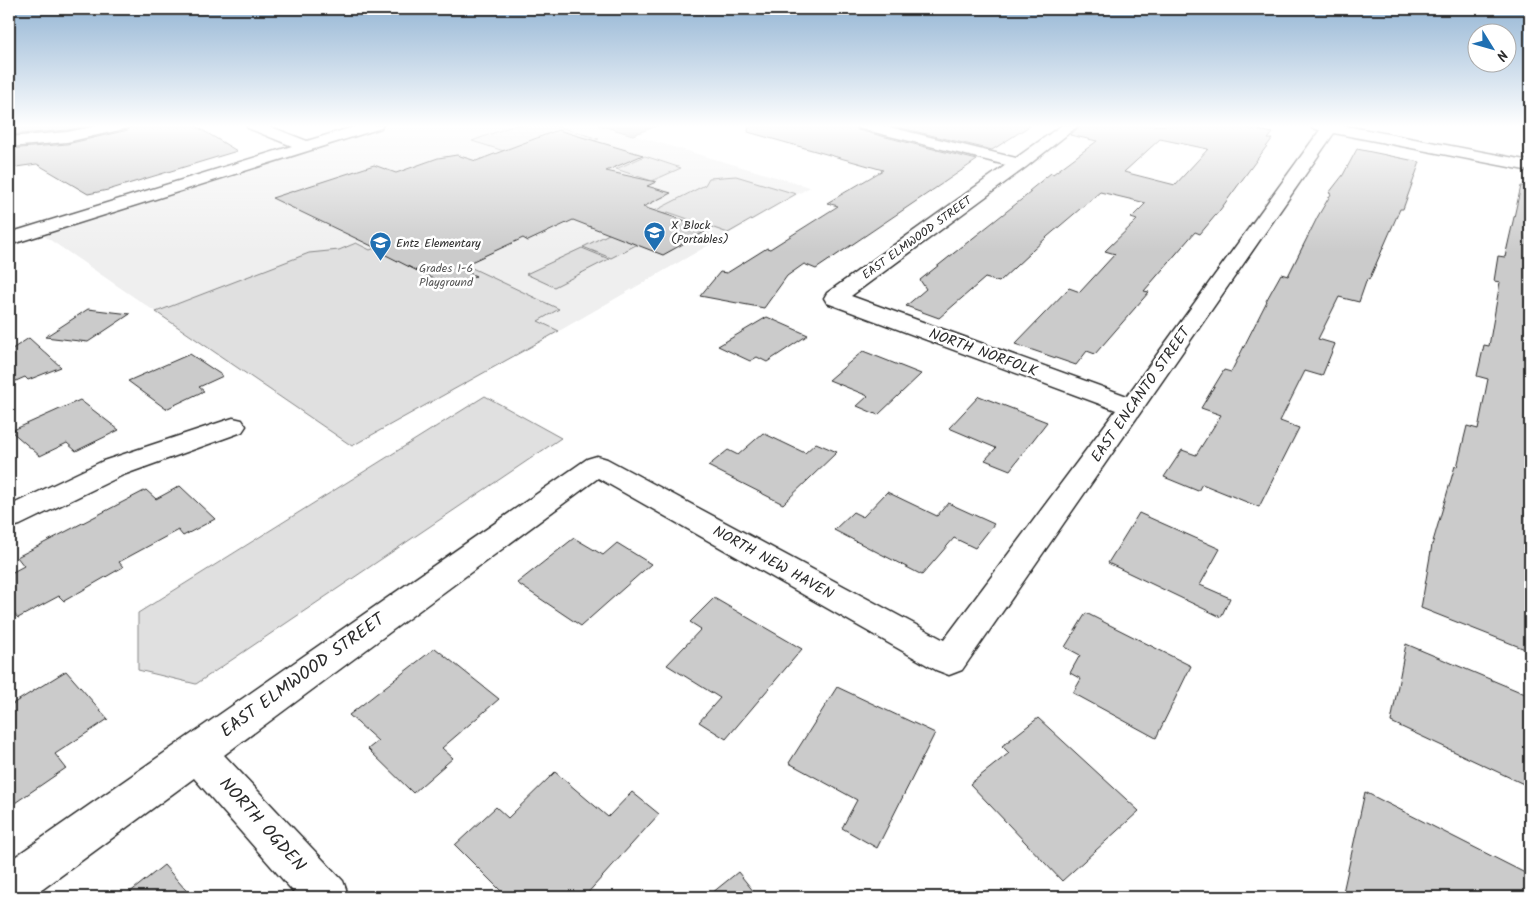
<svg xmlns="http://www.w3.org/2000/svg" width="1539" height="906" font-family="Kalam,sans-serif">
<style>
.built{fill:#efefef}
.green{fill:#e0e0e0;stroke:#868686}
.water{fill:#b6b6b6;stroke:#7e7e7e}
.building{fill:#cbcbcb;stroke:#2b2b2b;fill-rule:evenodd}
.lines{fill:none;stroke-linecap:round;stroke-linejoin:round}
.minor-casing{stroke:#2b2b2b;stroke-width:3}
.minor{fill:#fff;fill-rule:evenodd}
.labels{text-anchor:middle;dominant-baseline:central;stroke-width:5;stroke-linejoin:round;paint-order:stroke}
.far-poi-label{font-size:12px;fill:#2b2b2b;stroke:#fff;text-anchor:start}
.far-street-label{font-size:12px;fill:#2b2b2b;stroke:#fff}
.far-park-label{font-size:12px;fill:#585858;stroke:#fff}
.street-label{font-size:15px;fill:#2b2b2b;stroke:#fff}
.near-street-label{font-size:18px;fill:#2b2b2b;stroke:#fff}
</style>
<rect width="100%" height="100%" fill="#fff"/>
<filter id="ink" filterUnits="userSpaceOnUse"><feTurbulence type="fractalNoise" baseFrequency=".02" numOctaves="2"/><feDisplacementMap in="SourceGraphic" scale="10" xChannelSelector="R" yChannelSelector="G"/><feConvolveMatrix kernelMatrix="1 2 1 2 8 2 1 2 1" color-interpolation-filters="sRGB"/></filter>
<g filter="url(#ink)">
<path class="built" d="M 391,125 L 598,125 L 810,187 L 559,331 L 352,446 L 43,235 Z"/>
<g class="green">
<path d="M 515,125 L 553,125 L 599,139 L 565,153 L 504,151 L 472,141 Z"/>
<path d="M 645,156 L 681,168 L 652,181 L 616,169 Z"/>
<path d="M 736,176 L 796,194 L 728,233 L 668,212 L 646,223 L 637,220 L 705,185 L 709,178 Z"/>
<path d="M 631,223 L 659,233 L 611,258 L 583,247 Z"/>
<path d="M 404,236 L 559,309 L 538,321 L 559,331 L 352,446 L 156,312 L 309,253 L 339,250 L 356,243 L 370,250 Z"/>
<path d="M 582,248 L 609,259 L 554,287 L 526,274 Z"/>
<path d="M 485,396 L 561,438 L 196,684 L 138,670 L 138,613 Z"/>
</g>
<path class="water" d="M 598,125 L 659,125 L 633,135 Z"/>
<g class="building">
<path d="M 9,125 L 92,125 L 67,130 L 9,135 Z"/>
<path d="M 132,125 L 194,125 L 237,151 L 108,190 L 88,194 L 37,164 L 9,168 L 9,149 L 67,144 L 128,130 Z"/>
<path d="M 749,125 L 854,125 L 858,130 L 977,160 L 816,269 L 804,264 L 787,276 L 764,308 L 700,296 L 720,272 L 727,273 L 767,248 L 770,249 L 838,206 L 827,203 L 883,170 L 748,132 Z"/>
<path d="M 889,125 L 1031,125 L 992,150 Z"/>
<path d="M 1081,125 L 1233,125 L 1273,133 L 1268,139 L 1272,139 L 1220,210 L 1200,234 L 1195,232 L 1144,291 L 1149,292 L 1095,354 L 1087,351 L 1076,365 L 1015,344 L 1069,288 L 1080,292 L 1115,254 L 1105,251 L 1137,220 L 1131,218 L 1146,203 L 1100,192 L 1047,237 L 999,282 L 985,278 L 939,318 L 906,306 L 926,289 L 920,280 L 1031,192 L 1029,191 L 1051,173 L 1053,174 L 1097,141 L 1070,135 ZM 1160,139 L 1208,149 L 1175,185 L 1124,172 Z"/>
<path d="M 558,130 L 643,155 L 606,171 L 656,182 L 647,186 L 671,193 L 643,207 L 710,229 L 663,255 L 573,220 L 528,241 L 523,238 L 458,268 L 476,276 L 451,288 L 374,249 L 376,248 L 272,198 L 374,165 L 396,173 L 438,158 L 457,155 L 476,161 Z"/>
<path d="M 1357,149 L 1420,162 L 1403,209 L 1400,209 L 1369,280 L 1367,279 L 1359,302 L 1339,297 L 1318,339 L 1335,344 L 1322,376 L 1305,371 L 1280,421 L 1299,428 L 1259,507 L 1202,484 L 1198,491 L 1164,477 L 1182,450 L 1196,455 L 1221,415 L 1201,408 L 1224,370 L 1231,372 L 1267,301 L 1266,301 L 1281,274 L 1288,276 L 1318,216 L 1331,194 L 1329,193 L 1343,175 Z"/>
<path d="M 1521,186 L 1530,187 L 1530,651 L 1421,608 L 1432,545 L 1455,466 L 1457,467 L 1467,426 L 1478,429 L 1488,379 L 1477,376 L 1484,345 L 1489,346 L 1500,282 L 1494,281 L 1498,256 L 1505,257 Z"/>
<path d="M 88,309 L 130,314 L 88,342 L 45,337 Z"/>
<path d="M 767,317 L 808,335 L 767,362 L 757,357 L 750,361 L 718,346 Z"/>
<path d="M 29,338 L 61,367 L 28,380 L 25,377 L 9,384 L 9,351 Z"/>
<path d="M 863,351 L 921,374 L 878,415 L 857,406 L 868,396 L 829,380 Z"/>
<path d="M 190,354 L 223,376 L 199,387 L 204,391 L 166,409 L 128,381 Z"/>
<path d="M 979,396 L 1047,422 L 1010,470 L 985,460 L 996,448 L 949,428 Z"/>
<path d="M 80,400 L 119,430 L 76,451 L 67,443 L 40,456 L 11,431 Z"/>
<path d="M 763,433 L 805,453 L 816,443 L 837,452 L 783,504 L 708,466 L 728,450 L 738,455 Z"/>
<path d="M 180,486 L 215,519 L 183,536 L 178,530 L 119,562 L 123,567 L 64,601 L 59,596 L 18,618 L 9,608 L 9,574 L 24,566 L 17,557 L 146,490 L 156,499 Z"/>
<path d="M 887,492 L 937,516 L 948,503 L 994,524 L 975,548 L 954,538 L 922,575 L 834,530 L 853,512 L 863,517 Z"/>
<path d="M 1139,513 L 1220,549 L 1200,585 L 1230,598 L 1221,617 L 1108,563 Z"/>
<path d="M 574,538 L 603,555 L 617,543 L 651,564 L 581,626 L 517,583 Z"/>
<path d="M 714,598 L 802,649 L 726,739 L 699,722 L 720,698 L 667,665 L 701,629 L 690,622 Z"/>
<path d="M 1086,613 L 1191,666 L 1156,738 L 1073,693 L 1081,679 L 1070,673 L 1080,655 L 1065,647 Z"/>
<path d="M 1406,644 L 1530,696 L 1530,787 L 1391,722 Z"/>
<path d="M 435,648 L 499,699 L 442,748 L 453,758 L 413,793 L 368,749 L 378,741 L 349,715 Z"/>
<path d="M 66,671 L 108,719 L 55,754 L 66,768 L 9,807 L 9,706 Z"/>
<path d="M 837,687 L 935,733 L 877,848 L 842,828 L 857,800 L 789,763 Z"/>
<path d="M 1038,718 L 1139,811 L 1062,881 L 970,784 L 1009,753 L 1002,746 Z"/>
<path d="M 555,772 L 608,817 L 632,792 L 659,814 L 584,897 L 507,897 L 455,845 L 496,807 L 508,818 Z"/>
<path d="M 1365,792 L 1527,874 L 1526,897 L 1342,897 Z"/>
<path d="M 164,865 L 192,897 L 124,897 Z"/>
<path d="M 738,872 L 758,897 L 707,897 Z"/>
</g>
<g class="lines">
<defs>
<g id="minor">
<path d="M 102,125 L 130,125 L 128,128 L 67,142 L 9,147 L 9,137 L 67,132 Z"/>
<path d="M 246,125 L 266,125 L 307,141 L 360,125 L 383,125 L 381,128 L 9,245 L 9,233 L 292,146 L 248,128 Z"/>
<path d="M 856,125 L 881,125 L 1016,158 L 1062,125 L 1079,125 L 1026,167 L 851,296 L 1127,396 L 1320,130 L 1312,128 L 1310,125 L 1341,125 L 1530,161 L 1530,171 L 1334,133 L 962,670 L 949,675 L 936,670 L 598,478 L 224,755 L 343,881 L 349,897 L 298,897 L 194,778 L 32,897 L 9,897 L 9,861 L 587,459 L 597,456 L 607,459 L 944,640 L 1116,410 L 827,303 L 824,298 L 827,293 L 1006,165 L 858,128 Z"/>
<path d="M 233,418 L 242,420 L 246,426 L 242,432 L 123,475 L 20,525 L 9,528 L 9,506 L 103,461 Z"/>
</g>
</defs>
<use href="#minor" class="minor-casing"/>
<use href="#minor" class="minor"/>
</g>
</g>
<linearGradient id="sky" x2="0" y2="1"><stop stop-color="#94b5d4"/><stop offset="0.5" stop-color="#fff"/><stop offset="1" stop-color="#fff" stop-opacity="0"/></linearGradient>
<rect width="1539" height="252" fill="url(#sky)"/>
<defs>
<symbol id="school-pin" viewBox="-11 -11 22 30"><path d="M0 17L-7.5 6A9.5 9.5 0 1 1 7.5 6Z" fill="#1f6fb2" stroke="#fff"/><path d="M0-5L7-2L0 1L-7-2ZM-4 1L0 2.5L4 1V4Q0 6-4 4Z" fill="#fff"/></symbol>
</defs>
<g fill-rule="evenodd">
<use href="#school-pin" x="642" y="220" width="25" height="34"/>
<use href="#school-pin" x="368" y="230" width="25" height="34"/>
</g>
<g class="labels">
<g class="far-poi-label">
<text x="671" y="225">X Block<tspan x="671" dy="14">(Portables)</tspan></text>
<text x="396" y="243">Entz Elementary</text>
</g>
<g class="far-street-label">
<text transform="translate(917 238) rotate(-36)">EAST ELMWOOD STREET</text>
</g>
<g class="far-park-label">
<text x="446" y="268">Grades 1-6<tspan x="446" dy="14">Playground</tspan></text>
</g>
<g class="street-label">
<text transform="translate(983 353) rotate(20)">NORTH NORFOLK</text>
<text transform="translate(1141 395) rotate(-55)">EAST ENCANTO STREET</text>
<text transform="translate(773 563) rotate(29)">NORTH NEW HAVEN</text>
</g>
<g class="near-street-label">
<text transform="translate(303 676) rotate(-36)">EAST ELMWOOD STREET</text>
<text transform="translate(262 825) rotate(48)">NORTH OGDEN</text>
</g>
</g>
<rect width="1539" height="906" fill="none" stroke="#fff" stroke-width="30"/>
<rect x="15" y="15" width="1509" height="876" fill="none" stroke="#2b2b2b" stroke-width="2" filter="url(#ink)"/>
<g transform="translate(1492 48) rotate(127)"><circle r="24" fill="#ffffff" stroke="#aaaaaa"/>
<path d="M0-4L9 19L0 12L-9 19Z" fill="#1f6fb2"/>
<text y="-8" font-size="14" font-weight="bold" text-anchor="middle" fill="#2b2b2b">N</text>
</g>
</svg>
